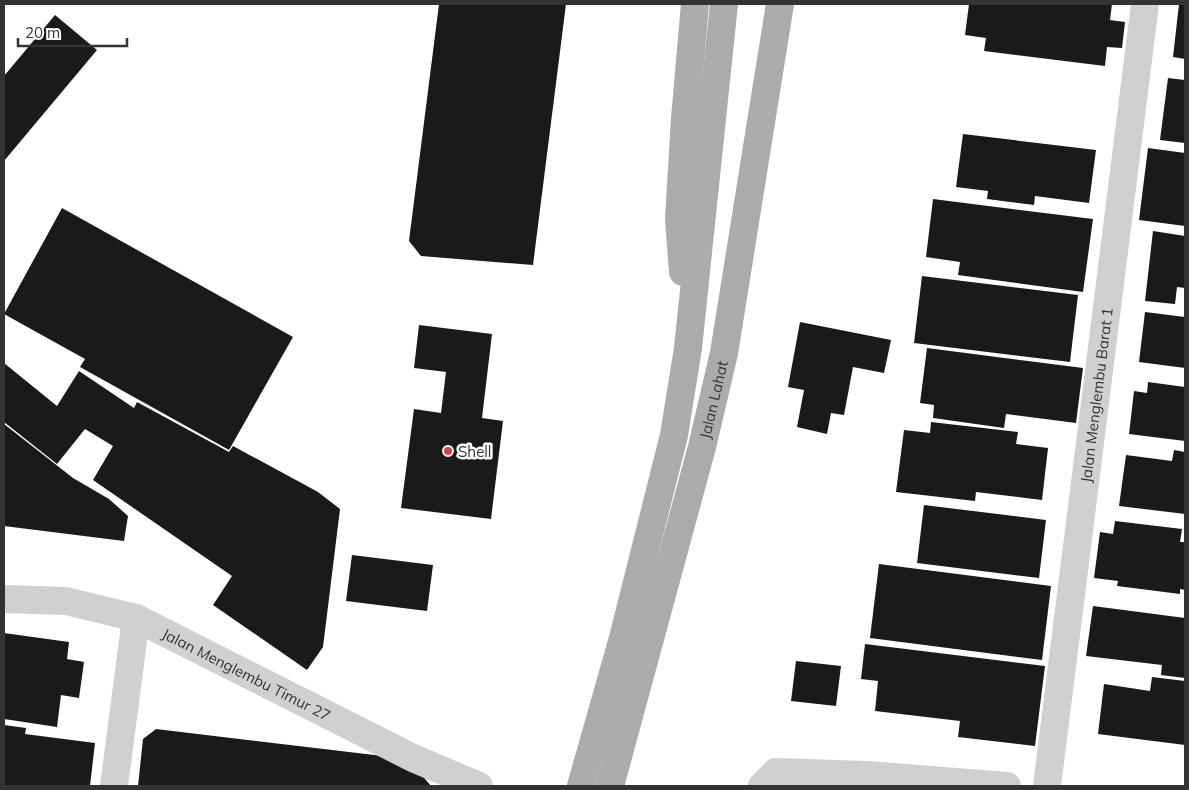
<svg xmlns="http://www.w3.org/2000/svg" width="1189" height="790" font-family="Mulish,sans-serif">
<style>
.building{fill:#1a1a1a}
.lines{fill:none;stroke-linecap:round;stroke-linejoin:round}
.minor{stroke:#d0d0d0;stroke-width:28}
.major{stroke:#ababab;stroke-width:28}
.poi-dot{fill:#e63946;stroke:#fff;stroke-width:2}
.labels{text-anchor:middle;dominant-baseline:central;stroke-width:5;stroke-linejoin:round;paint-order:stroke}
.street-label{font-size:15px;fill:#333;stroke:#fff}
.poi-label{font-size:15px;fill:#333;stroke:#fff;text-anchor:start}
</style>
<rect width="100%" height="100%" fill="#fff"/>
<g class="building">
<path d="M 439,4 L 566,4 L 533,265 L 421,256 L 409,241 Z"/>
<path d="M 969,4 L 1112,4 L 1110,20 L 1125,22 L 1122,48 L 1107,47 L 1105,66 L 984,51 L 986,38 L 965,35 Z"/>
<path d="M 1179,4 L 1185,4 L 1185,59 L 1173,57 Z"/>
<path d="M 55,15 L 97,50 L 4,161 L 4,76 Z"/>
<path d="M 1168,78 L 1185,80 L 1185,143 L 1160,140 Z"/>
<path d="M 963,134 L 1096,150 L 1089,203 L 1035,196 L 1034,205 L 987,199 L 988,191 L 956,187 Z"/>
<path d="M 1148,148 L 1185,153 L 1185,226 L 1139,220 Z"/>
<path d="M 933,199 L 1093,219 L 1083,292 L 958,275 L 960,262 L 926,257 Z"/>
<path d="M 62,208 L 293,337 L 229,450 L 80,367 L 85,359 L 4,314 Z"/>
<path d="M 1153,231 L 1185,236 L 1185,288 L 1177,287 L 1175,304 L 1145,301 Z"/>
<path d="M 922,276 L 1078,295 L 1070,362 L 914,343 Z"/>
<path d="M 1145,312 L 1185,317 L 1185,368 L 1139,362 Z"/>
<path d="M 800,322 L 891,340 L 884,373 L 853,367 L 844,415 L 831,413 L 827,434 L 797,427 L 804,390 L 788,387 Z"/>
<path d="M 419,325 L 492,334 L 482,418 L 503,421 L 491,519 L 401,508 L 414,409 L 441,413 L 446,372 L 414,368 Z"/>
<path d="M 927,348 L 1083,368 L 1076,423 L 1006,414 L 1004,428 L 933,418 L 934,405 L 920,403 Z"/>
<path d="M 4,363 L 57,406 L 79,371 L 134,408 L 137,402 L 229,452 L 233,446 L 318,492 L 340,509 L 323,647 L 307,670 L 213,605 L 232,576 L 93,480 L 113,446 L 85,429 L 57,464 L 4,422 Z"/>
<path d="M 1148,382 L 1185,387 L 1185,441 L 1129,434 L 1134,391 L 1147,393 Z"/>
<path d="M 931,422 L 1018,432 L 1016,444 L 1048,448 L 1042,500 L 976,492 L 975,501 L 896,492 L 904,430 L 930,433 Z"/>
<path d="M 4,424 L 73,478 L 109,499 L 128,516 L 124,541 L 4,526 Z"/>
<path d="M 1174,450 L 1185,452 L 1185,514 L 1119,506 L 1126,455 L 1172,461 Z"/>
<path d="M 924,505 L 1046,520 L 1039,578 L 917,563 Z"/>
<path d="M 1115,521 L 1182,529 L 1180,542 L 1185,542 L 1185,590 L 1180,589 L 1180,594 L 1117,586 L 1118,581 L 1094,578 L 1100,532 L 1113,534 Z"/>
<path d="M 352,555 L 433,565 L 427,611 L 346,601 Z"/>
<path d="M 879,564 L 1051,586 L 1042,660 L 870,638 Z"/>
<path d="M 1093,606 L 1185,618 L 1185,678 L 1161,675 L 1162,665 L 1086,656 Z"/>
<path d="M 4,633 L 69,642 L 67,659 L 84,662 L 79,698 L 61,695 L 57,727 L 4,719 Z"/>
<path d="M 865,644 L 1045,666 L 1035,746 L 958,737 L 960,721 L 875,711 L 878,681 L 861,679 Z"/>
<path d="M 796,661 L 841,666 L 836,706 L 791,701 Z"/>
<path d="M 1152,677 L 1185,681 L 1185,745 L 1098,734 L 1104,684 L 1150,691 Z"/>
<path d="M 4,725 L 26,728 L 25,734 L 95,743 L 90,786 L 4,786 Z"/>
<path d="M 156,729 L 408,759 L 431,786 L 138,786 L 143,739 Z"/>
</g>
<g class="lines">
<g class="minor">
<path id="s1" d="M 4,599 L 66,601 L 136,618 L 413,758 L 479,786"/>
<path d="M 114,786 L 136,618"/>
<path d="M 762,786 L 776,772 L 867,775 L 1007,786"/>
<path id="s2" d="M 1047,786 L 1145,4"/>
</g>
<g class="major">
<path d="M 683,272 L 679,219 L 685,118 L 695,4"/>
<path d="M 581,786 L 623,638 L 674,435 L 688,348 L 724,4"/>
<path id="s3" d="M 610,786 L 702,447 L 724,353 L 780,4"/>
</g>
</g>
<circle class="poi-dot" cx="448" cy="451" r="5"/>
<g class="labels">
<g class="street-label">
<text stroke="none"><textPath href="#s2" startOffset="394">Jalan Menglembu Barat 1</textPath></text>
<text stroke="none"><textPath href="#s3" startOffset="400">Jalan Lahat</textPath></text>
<text stroke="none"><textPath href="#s1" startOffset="258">Jalan Menglembu Timur 27</textPath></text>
</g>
<g class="poi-label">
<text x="458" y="451">Shell</text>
</g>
</g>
<rect width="1189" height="790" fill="none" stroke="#333333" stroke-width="10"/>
<path d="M18 38v8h109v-8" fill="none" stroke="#333333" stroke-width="2.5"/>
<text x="25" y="38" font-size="15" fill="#333333" stroke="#ffffff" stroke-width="4" paint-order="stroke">20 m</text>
</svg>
